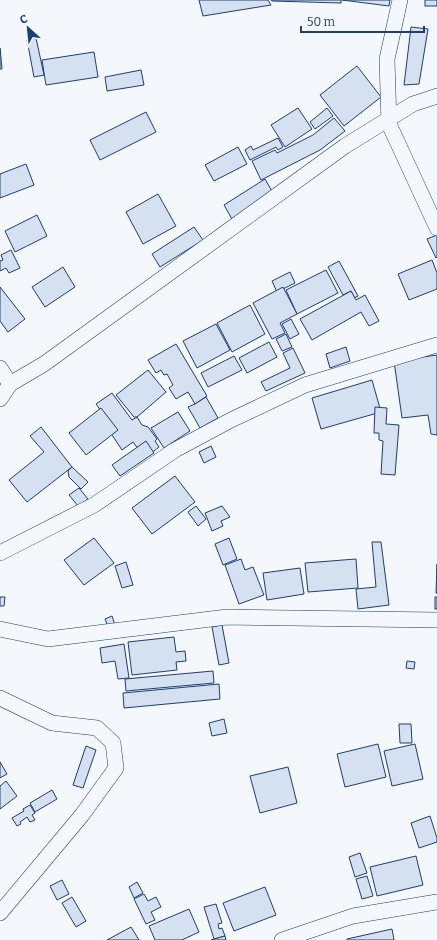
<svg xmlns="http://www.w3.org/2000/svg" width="437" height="940" font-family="Bitter,serif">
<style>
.building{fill:#d5e0f0;stroke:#1d3f73}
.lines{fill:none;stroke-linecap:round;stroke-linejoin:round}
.street-casing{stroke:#1d3f73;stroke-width:16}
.street{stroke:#f4f7fb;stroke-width:15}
</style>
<rect width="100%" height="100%" fill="#f4f7fb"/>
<g class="building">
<path d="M 199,0 L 268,0 L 271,5 L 203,16 Z"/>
<path d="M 271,0 L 341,0 L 341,3 L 272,1 Z"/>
<path d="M 342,0 L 390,0 L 389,6 Z"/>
<rect x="425" y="0" width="12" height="6"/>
<path d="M 411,27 L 428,29 L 419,84 L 404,85 Z"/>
<path d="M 36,38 L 44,75 L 34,77 L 27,40 Z"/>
<path d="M 0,48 L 2,69 L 0,69 Z"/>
<path d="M 94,52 L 98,77 L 46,85 L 42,60 Z"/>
<path d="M 357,66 L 381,97 L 344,126 L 320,95 Z"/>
<path d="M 141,70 L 144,85 L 107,91 L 105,77 Z"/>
<path d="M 298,108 L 312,129 L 285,147 L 271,125 Z"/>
<path d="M 327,108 L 333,116 L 315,129 L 310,122 Z"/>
<path d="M 146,112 L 156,132 L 100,160 L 90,140 Z"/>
<path d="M 334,118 L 345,131 L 320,150 L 261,180 L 252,161 L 275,150 L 277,153 L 313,135 Z"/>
<path d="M 278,138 L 283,147 L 278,150 L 276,147 L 250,160 L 245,150 L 251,146 L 253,150 Z"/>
<path d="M 238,147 L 247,164 L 214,181 L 205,165 Z"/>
<path d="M 26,164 L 34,185 L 0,198 L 0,174 Z"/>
<path d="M 265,179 L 273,193 L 232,219 L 224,205 Z"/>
<path d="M 158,194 L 176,226 L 143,244 L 126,212 Z"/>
<path d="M 37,215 L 47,236 L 15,252 L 5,231 Z"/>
<path d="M 194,227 L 203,240 L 160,267 L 152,254 Z"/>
<path d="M 437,235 L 437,257 L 436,258 L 427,239 Z"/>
<path d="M 11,250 L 20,268 L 9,273 L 6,268 L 0,271 L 0,261 L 3,260 L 1,255 Z"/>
<path d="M 432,260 L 437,273 L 437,289 L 409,300 L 398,274 Z"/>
<path d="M 339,261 L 358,296 L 354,298 L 351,291 L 343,295 L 328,267 Z"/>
<path d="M 63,267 L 75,287 L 45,307 L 32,287 Z"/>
<path d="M 326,270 L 338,293 L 297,314 L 286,290 Z"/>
<path d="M 290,272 L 295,283 L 277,292 L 272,281 Z"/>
<path d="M 0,287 L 25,319 L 8,332 L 0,321 Z"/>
<path d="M 283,287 L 297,314 L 280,323 L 285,333 L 272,339 L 253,303 Z"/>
<path d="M 351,291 L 356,300 L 365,295 L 379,321 L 369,326 L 361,312 L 312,340 L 300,319 Z"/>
<path d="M 250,305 L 265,334 L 232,352 L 217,323 Z"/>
<path d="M 291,319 L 299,334 L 290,339 L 282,324 Z"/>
<path d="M 216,324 L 230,350 L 197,368 L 183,341 Z"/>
<path d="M 286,334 L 292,347 L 282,351 L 276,339 Z"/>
<path d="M 269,342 L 277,357 L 247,373 L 239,358 Z"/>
<path d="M 176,344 L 207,396 L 195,404 L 188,392 L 176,399 L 169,388 L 173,385 L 167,374 L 164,375 L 161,370 L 156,373 L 148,360 Z"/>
<path d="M 346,347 L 350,361 L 330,368 L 326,354 Z"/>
<path d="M 293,348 L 305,373 L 266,391 L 261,382 L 290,368 L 283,353 Z"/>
<path d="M 437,355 L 437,435 L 431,434 L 428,415 L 402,418 L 394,361 Z"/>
<path d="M 234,356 L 242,370 L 208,387 L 201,373 Z"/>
<path d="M 148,370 L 166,392 L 137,417 L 134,417 L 116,395 Z"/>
<path d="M 372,380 L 381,412 L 321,429 L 312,398 Z"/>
<path d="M 112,393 L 132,420 L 137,417 L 142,425 L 148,427 L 157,439 L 155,441 L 159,447 L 149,455 L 143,447 L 139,450 L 133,442 L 122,450 L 110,432 L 114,429 L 96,404 Z"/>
<path d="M 206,397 L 218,418 L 200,428 L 188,407 L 195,404 Z"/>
<path d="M 375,407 L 387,408 L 386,424 L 399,425 L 395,475 L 381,474 L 383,441 L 379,440 L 379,433 L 374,433 Z"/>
<path d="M 101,408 L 118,430 L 86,455 L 69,433 Z"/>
<path d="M 178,412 L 190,431 L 164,448 L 151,428 Z"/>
<path d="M 41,427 L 72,467 L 27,502 L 9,480 L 44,452 L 30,436 Z"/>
<path d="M 146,441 L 154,453 L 120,476 L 112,465 Z"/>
<path d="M 211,446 L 216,457 L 204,463 L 199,452 Z"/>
<path d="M 72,467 L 88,482 L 81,489 L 69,477 L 68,471 Z"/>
<path d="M 175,476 L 195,502 L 152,534 L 132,508 Z"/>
<path d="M 79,488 L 88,499 L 78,506 L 69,495 Z"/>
<path d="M 196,506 L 206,519 L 198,526 L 188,512 Z"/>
<path d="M 222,506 L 230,517 L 221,521 L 223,526 L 212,531 L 205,513 Z"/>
<path d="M 94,538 L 114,563 L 84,585 L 64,560 Z"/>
<path d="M 229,538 L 237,559 L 223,565 L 215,544 Z"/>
<path d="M 372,542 L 381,542 L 389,605 L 358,609 L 356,589 L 376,587 Z"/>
<path d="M 241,559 L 245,570 L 253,567 L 264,595 L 239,604 L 225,565 Z"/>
<path d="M 356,559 L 358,588 L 308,592 L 305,563 Z"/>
<path d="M 126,562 L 133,585 L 122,588 L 115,566 Z"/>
<path d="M 437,564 L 437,593 L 436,593 Z"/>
<path d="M 300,568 L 304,594 L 267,600 L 263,573 Z"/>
<path d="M 0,597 L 5,597 L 4,606 L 0,606 Z"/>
<rect x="435" y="597" width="2" height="12"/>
<path d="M 112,616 L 115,625 L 108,627 L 105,619 Z"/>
<path d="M 222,625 L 229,663 L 219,665 L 212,627 Z"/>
<path d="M 174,637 L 176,652 L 185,651 L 186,661 L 176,662 L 177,670 L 132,675 L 128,642 Z"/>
<path d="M 124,644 L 129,678 L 118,679 L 115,661 L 102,663 L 100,648 Z"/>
<path d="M 407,661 L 415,662 L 414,669 L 406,668 Z"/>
<path d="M 213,671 L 214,683 L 126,691 L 125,679 Z"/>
<path d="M 219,684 L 220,699 L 124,708 L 123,693 Z"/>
<path d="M 224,719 L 227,733 L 212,736 L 209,723 Z"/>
<path d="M 399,724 L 411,724 L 412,743 L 400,743 Z"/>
<path d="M 378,744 L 386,777 L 345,787 L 337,754 Z"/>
<path d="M 415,744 L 423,779 L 392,786 L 384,751 Z"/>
<path d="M 86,746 L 96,750 L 83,788 L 73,785 Z"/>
<path d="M 0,762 L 7,774 L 0,778 Z"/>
<path d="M 288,767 L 297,803 L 260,813 L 250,776 Z"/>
<path d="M 6,781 L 17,796 L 0,809 L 0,786 Z"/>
<path d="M 52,790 L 57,799 L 35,812 L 30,803 Z"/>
<path d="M 30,805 L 35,813 L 32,815 L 35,820 L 30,822 L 27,817 L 20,822 L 21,824 L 17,826 L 12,818 L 24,811 L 23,809 Z"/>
<path d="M 430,816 L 437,838 L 437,842 L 419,848 L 411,823 Z"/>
<path d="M 360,853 L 367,873 L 355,877 L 349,857 Z"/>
<path d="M 416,856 L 423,885 L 377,896 L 370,867 Z"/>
<path d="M 367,876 L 373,896 L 362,899 L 356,879 Z"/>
<path d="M 62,880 L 69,894 L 57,900 L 50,886 Z"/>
<path d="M 137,882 L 143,893 L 134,898 L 129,887 Z"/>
<path d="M 265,887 L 276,915 L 234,931 L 223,903 Z"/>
<path d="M 144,894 L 148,901 L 156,897 L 161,907 L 151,912 L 155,920 L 146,924 L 134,899 Z"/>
<path d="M 72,897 L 86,921 L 76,927 L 62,903 Z"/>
<path d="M 216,904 L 222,923 L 218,924 L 219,929 L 222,928 L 225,936 L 214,939 L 204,907 Z"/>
<path d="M 189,909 L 199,932 L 182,940 L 155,940 L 149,926 Z"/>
<path d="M 131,927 L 139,940 L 107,940 Z"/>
<path d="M 392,929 L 394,940 L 347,940 L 347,939 Z"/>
<path d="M 225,936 L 226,940 L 211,940 Z"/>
</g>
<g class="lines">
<defs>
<g id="street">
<path d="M 400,0 L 387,59 L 389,124 L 437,228"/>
<path d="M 0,368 L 10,384 L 0,399"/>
<path d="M 10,384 L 44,364 L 345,146 L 413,104 L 437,96"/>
<path d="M 0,553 L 94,505 L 175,450 L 231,420 L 305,385 L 437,345"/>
<path d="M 0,629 L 48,639 L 227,617 L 437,620"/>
<path d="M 0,698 L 52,723 L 97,728 L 113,743 L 116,768 L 82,815 L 0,913"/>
<path d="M 282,940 L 353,916 L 437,902"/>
</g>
</defs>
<use href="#street" class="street-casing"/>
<use href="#street" class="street"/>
</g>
<g transform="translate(28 28) rotate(333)" stroke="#f4f7fb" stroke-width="3" paint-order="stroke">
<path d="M0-3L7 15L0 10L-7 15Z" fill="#1d3f73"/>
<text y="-6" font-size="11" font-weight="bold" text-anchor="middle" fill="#1d3f73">С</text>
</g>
<path d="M301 26v6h123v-6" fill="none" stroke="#1d3f73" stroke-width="2"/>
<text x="307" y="26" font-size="12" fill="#1d3f73" stroke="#f4f7fb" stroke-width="3" paint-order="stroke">50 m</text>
</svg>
